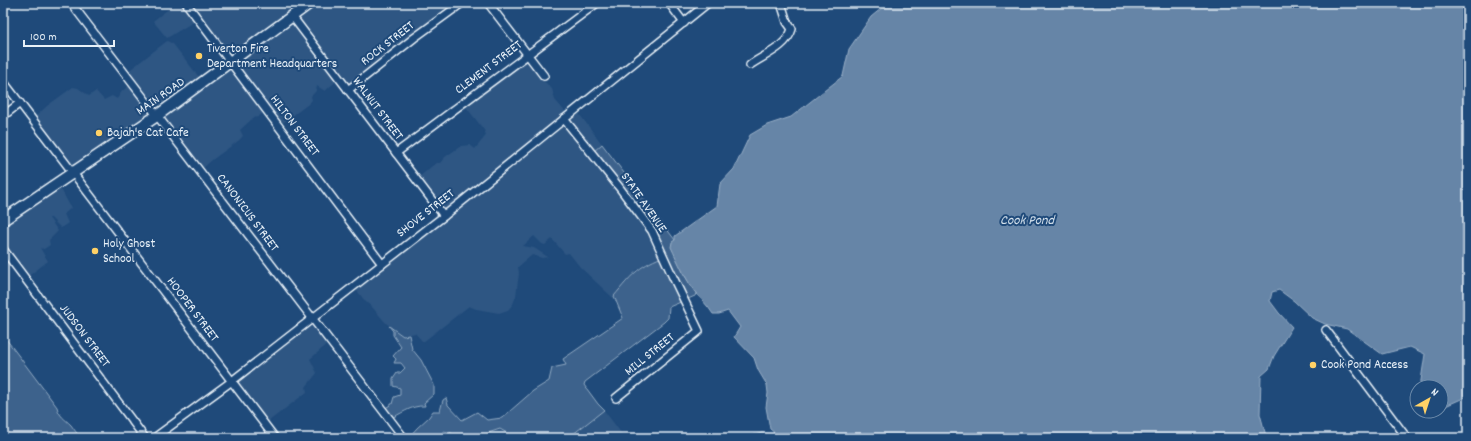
<svg xmlns="http://www.w3.org/2000/svg" width="1471" height="441" font-family="Dekko,sans-serif">
<style>
.built{fill:#2e5683}
.green{fill:#3c628c;stroke:#92aac2}
.water{fill:#6685a7;stroke:#9ab0c7}
.lines{fill:none;stroke-linecap:round;stroke-linejoin:round}
.minor-casing{stroke:#e8f1f8;stroke-width:10}
.secondary-casing{stroke:#e8f1f8;stroke-width:13}
.minor{stroke:#1f4a7a;stroke-width:7}
.secondary{stroke:#1f4a7a;stroke-width:10}
.poi-dot{fill:#ffd166;stroke:#1f4a7a;stroke-width:1.5}
.labels{text-anchor:middle;dominant-baseline:central;stroke-width:4;stroke-linejoin:round;paint-order:stroke}
.street-label{font-size:13px;fill:#e8f1f8;stroke:#1f4a7a}
.poi-label{font-size:13px;fill:#e8f1f8;stroke:#1f4a7a;text-anchor:start}
.water-label{font-size:14px;font-style:italic;fill:#d4e1ec;stroke:#1f4a7a}
</style>
<rect width="100%" height="100%" fill="#1f4a7a"/>
<filter id="ink" filterUnits="userSpaceOnUse"><feTurbulence type="fractalNoise" baseFrequency=".025" numOctaves="2"/><feDisplacementMap in="SourceGraphic" scale="8" xChannelSelector="R" yChannelSelector="G"/><feConvolveMatrix kernelMatrix="1 2 1 2 8 2 1 2 1" color-interpolation-filters="sRGB"/></filter>
<g filter="url(#ink)">
<g class="built">
<path d="M 176,3 L 461,3 L 350,89 L 340,78 L 325,91 L 317,86 L 316,91 L 311,96 L 312,100 L 307,105 L 280,125 L 267,110 L 258,117 L 253,118 L 240,130 L 243,136 L 238,141 L 212,160 L 201,170 L 161,117 L 75,171 L 34,118 L 47,106 L 73,87 L 78,88 L 89,96 L 96,91 L 104,100 L 112,96 L 117,99 L 122,91 L 133,83 L 127,72 L 167,41 L 173,44 L 203,82 L 228,65 L 200,18 L 167,38 L 153,21 Z"/>
<path d="M 526,56 L 544,81 L 552,89 L 555,100 L 568,115 L 577,111 L 602,144 L 593,152 L 644,219 L 662,257 L 648,263 L 637,270 L 613,298 L 580,267 L 569,253 L 565,254 L 552,239 L 545,245 L 542,244 L 534,236 L 523,246 L 534,248 L 548,257 L 542,258 L 532,255 L 518,267 L 519,273 L 516,296 L 513,304 L 508,310 L 499,313 L 476,309 L 469,306 L 423,342 L 415,333 L 403,336 L 386,323 L 372,307 L 366,302 L 353,286 L 441,218 L 417,179 L 432,166 L 437,163 L 440,163 L 445,157 L 461,146 L 470,145 L 475,149 L 484,138 L 486,135 L 484,130 L 463,103 Z"/>
<path d="M 57,185 L 62,191 L 71,208 L 64,214 L 68,223 L 61,228 L 51,218 L 49,218 L 58,231 L 49,240 L 50,245 L 44,249 L 40,248 L 48,261 L 26,278 L 3,248 L 3,220 Z"/>
<path d="M 310,319 L 330,342 L 310,359 L 317,373 L 306,387 L 307,392 L 265,424 L 234,382 Z"/>
<path d="M 603,409 L 625,438 L 568,438 Z"/>
<path d="M 500,429 L 507,433 L 511,438 L 483,438 L 488,433 Z"/>
</g>
<g class="green">
<path d="M 602,144 L 675,240 L 683,273 L 696,293 L 695,296 L 669,307 L 668,318 L 664,322 L 585,382 L 584,385 L 598,404 L 604,410 L 568,438 L 511,438 L 507,433 L 500,429 L 488,433 L 483,438 L 457,438 L 450,432 L 443,431 L 439,438 L 408,438 L 417,428 L 429,417 L 433,411 L 440,411 L 443,400 L 446,398 L 448,405 L 462,420 L 477,412 L 487,420 L 502,418 L 533,391 L 549,381 L 552,368 L 566,365 L 563,359 L 623,318 L 614,296 C 631,276 637,267 662,257 L 652,230 L 593,152 Z"/>
<path d="M 389,326 L 403,336 L 409,335 L 412,349 L 421,360 L 434,385 L 434,394 L 424,403 L 425,406 C 410,405 401,415 388,419 L 382,410 L 392,404 L 394,397 L 400,395 L 400,388 L 393,386 L 393,379 L 397,373 L 400,373 L 405,368 L 401,363 L 394,363 L 396,359 L 393,356 L 401,347 L 393,335 L 393,331 Z"/>
<path d="M 3,335 L 57,407 C 59,416 65,419 71,425 C 74,429 77,434 81,438 L 3,438 Z"/>
<path d="M 774,432 L 781,438 L 753,438 L 754,435 L 762,433 L 773,435 Z"/>
</g>
<path class="water" d="M 888,3 L 1468,3 L 1468,396 L 1441,408 L 1441,387 L 1420,387 L 1425,354 L 1410,347 L 1382,354 L 1347,329 L 1325,324 L 1312,318 L 1294,301 L 1279,290 L 1272,292 L 1270,301 L 1279,313 L 1292,327 L 1274,356 L 1269,369 L 1261,376 L 1260,414 L 1266,436 L 1268,438 L 781,438 L 770,429 L 766,407 L 768,393 L 767,385 L 758,370 L 754,358 L 734,337 L 740,327 L 728,311 L 719,314 L 713,314 C 708,306 701,299 695,292 C 685,278 678,262 671,247 L 672,242 L 675,240 L 675,236 L 717,206 L 720,184 L 734,169 L 750,135 L 767,125 L 791,117 L 843,76 L 849,49 L 871,17 Z"/>
<g class="lines">
<defs>
<g id="minor">
<path d="M 71,3 L 404,438"/>
<path d="M 186,3 L 382,264"/>
<path d="M 488,3 L 544,76"/>
<path d="M 669,3 L 684,23"/>
<path d="M 292,16 L 444,216"/>
<path d="M 750,65 C 764,55 787,47 792,29 L 787,22 L 781,3"/>
<path d="M 3,81 L 275,438"/>
<path d="M 348,90 L 414,38 L 462,3"/>
<path d="M 3,116 L 20,103"/>
<path d="M 564,119 L 619,187 L 652,231 L 672,275 L 699,331 L 616,398"/>
<path d="M 396,153 L 597,3"/>
<path d="M 3,249 L 145,438"/>
<path d="M 1326,330 L 1407,438"/>
<path d="M 154,438 L 232,381 L 444,216 L 708,3"/>
</g>
<path id="secondary" d="M 3,220 L 158,115 L 310,3"/>
</defs>
<use href="#minor" class="minor-casing"/>
<use href="#secondary" class="secondary-casing"/>
<use href="#minor" class="minor"/>
<use href="#secondary" class="secondary"/>
</g>
</g>
<g class="poi-dot">
<circle cx="199" cy="56" r="4"/>
<circle cx="99" cy="133" r="4"/>
<circle cx="95" cy="251" r="4"/>
<circle cx="1313" cy="365" r="4"/>
</g>
<g class="labels">
<g class="street-label">
<text transform="translate(388 44) rotate(-38)">ROCK STREET</text>
<text transform="translate(489 68) rotate(-37)">CLEMENT STREET</text>
<text transform="translate(161 97) rotate(-35)">MAIN ROAD</text>
<text transform="translate(377 109) rotate(53)">WALNUT STREET</text>
<text transform="translate(294 126) rotate(53)">HILTON STREET</text>
<text transform="translate(643 203) rotate(55)">STATE AVENUE</text>
<text transform="translate(247 213) rotate(53)">CANONICUS STREET</text>
<text transform="translate(426 214) rotate(-38)">SHOVE STREET</text>
<text transform="translate(192 310) rotate(53)">HOOPER STREET</text>
<text transform="translate(84 336) rotate(53)">JUDSON STREET</text>
<text transform="translate(650 355) rotate(-39)">MILL STREET</text>
</g>
<g class="poi-label">
<text x="207" y="49">Tiverton Fire<tspan x="207" dy="15">Department Headquarters</tspan></text>
<text x="107" y="133">Bajah's Cat Cafe</text>
<text x="103" y="244">Holy Ghost<tspan x="103" dy="15">School</tspan></text>
<text x="1321" y="365">Cook Pond Access</text>
</g>
<g class="water-label">
<text x="1027" y="221">Cook Pond</text>
</g>
</g>
<rect width="1471" height="441" fill="none" stroke="#1f4a7a" stroke-width="16"/>
<rect x="8" y="8" width="1455" height="425" fill="none" stroke="#e8f1f8" stroke-width="1.5" filter="url(#ink)"/>
<g transform="translate(1429 399) rotate(39)"><circle r="19" fill="#1f4a7a" stroke="#6f8dac"/>
<path d="M0-3L7 15L0 10L-7 15Z" fill="#ffd166"/>
<text y="-6" font-size="11" font-weight="bold" text-anchor="middle" fill="#e8f1f8">N</text>
</g>
<path d="M24 40v6h90v-6" fill="none" stroke="#e8f1f8" stroke-width="2"/>
<text x="30" y="40" font-size="12" fill="#e8f1f8" stroke="#1f4a7a" stroke-width="3" paint-order="stroke">100 m</text>
</svg>
